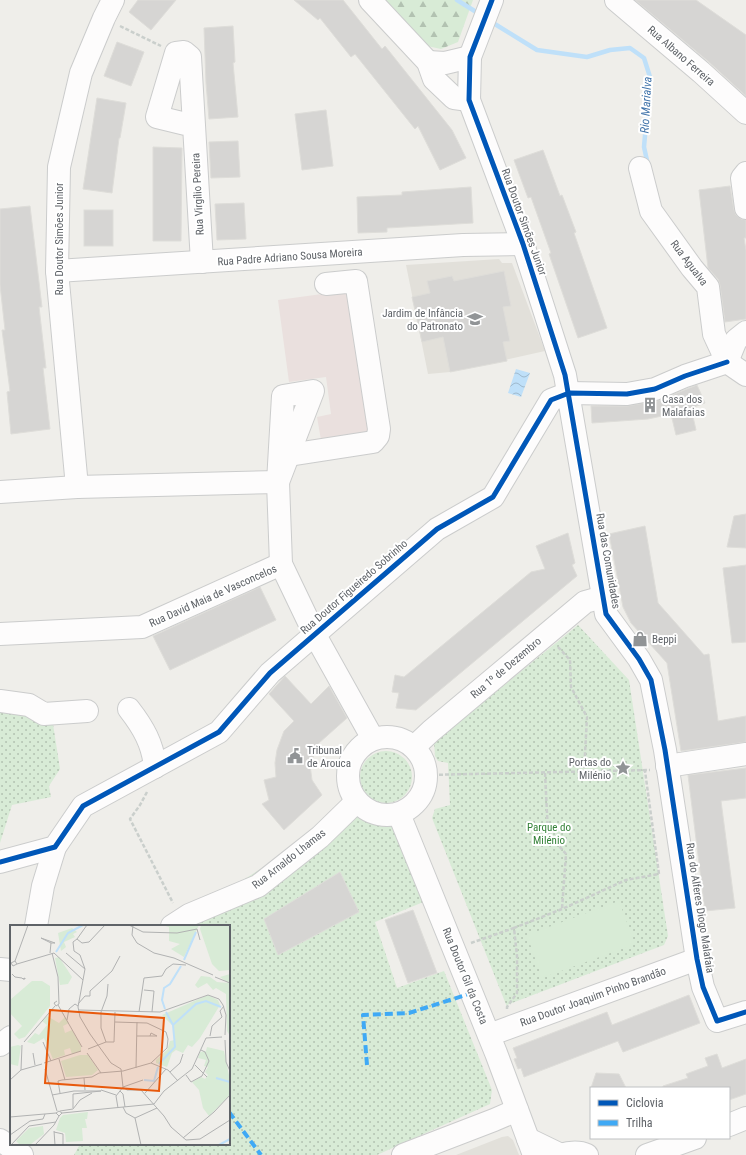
<svg xmlns="http://www.w3.org/2000/svg" width="746" height="1155" font-family="'Roboto Condensed',sans-serif">
<style>
.education{fill:#e2e0da}
.medical{fill:#eae0de}
.grass{fill:url(#grass-dots)}
.forest{fill:url(#forest-firs)}
.garden{fill:#d8ebd6}
.water{fill:url(#water-waves)}
.lines{fill:none;stroke-linecap:round;stroke-linejoin:round}
.stream{stroke:#bfe0f9;stroke-width:4.5}
.building{fill:#d6d5d3;stroke:#deddd9}
.minor-casing{stroke:#cbcccc;stroke-width:24}
.path{stroke:#cacfcc;stroke-width:2.5;stroke-dasharray:4 2;stroke-linecap:butt}
.minor{stroke:#fdfcfc;stroke-width:22}
.quiet{stroke:#3fa9f5;stroke-width:4;stroke-dasharray:8 4;stroke-linecap:butt}
.cycleway-casing{stroke:#fff;stroke-width:8}
.cycleway{stroke:#0057b8;stroke-width:5}
.labels{text-anchor:middle;dominant-baseline:central;stroke-width:4;stroke-linejoin:round;paint-order:stroke}
.street-label{font-size:11px;fill:#5f6368;stroke:#fff}
.poi-label{font-size:11px;fill:#5f6368;stroke:#fff;text-anchor:start}
.park-label{font-size:11px;fill:#348238;stroke:#fff}
.water-label{font-size:12px;font-style:italic;fill:#4174aa;stroke:#fff}
.inset-river{fill:none;stroke:#bfe0f9;stroke-width:2}
.inset-road{fill:none;stroke:#b1b2b2;stroke-width:1}
.view{fill:#e8590c;fill-opacity:0.15;stroke:#e8590c;stroke-width:2}
.inset-edge{fill:none;stroke:#5f6368;stroke-width:2}
</style>
<defs>
<pattern id="grass-dots" width="8" height="8" patternUnits="userSpaceOnUse"><rect width="8" height="8" fill="#d8ebd6"/><path d="M2 2h.1M6 6h.1" fill="none" stroke="#b2c2b1" stroke-width="1.8" stroke-linecap="round"/></pattern>
<pattern id="forest-firs" width="22" height="20" patternUnits="userSpaceOnUse"><rect width="22" height="20" fill="#d8ebd6"/><path d="M5 1l3.5 6h-7zM16 11l3.5 6h-7z" fill="#b2c2b1"/></pattern>
<pattern id="water-waves" width="16" height="10" patternUnits="userSpaceOnUse"><rect width="16" height="10" fill="#bfe0f9"/><path d="M0 5q4-4 8 0t8 0" fill="none" stroke="#9eb9cd"/></pattern>
</defs>
<rect width="100%" height="100%" fill="#efeeea"/>
<g class="education">
<path d="M 499,259 L 502,263 L 512,263 L 545,351 L 450,372 L 428,374 L 406,265 Z"/>
<path d="M 508,1136 L 513,1140 L 519,1155 L 456,1155 L 502,1137 Z"/>
</g>
<path class="medical" d="M 351,290 L 371,433 L 321,440 L 317,417 L 331,414 L 326,377 L 289,382 L 278,300 Z"/>
<g class="grass">
<path d="M 578,625 L 629,680 L 668,936 L 664,945 L 507,1005 L 507,1007 L 432,818 L 435,809 L 450,805 L 448,763 L 438,761 L 435,756 L 434,742 Z"/>
<path d="M 0,707 L 53,724 L 60,769 L 49,786 L 51,797 L 12,805 L 0,843 Z"/>
<circle cx="386" cy="777" r="26"/>
<path d="M 399,814 L 433,898 L 375,922 L 397,988 L 444,971 L 492,1090 L 490,1104 L 377,1155 L 74,1155 L 80,1144 L 229,1144 L 229,926 L 193,926 L 189,915 L 342,816 Z"/>
</g>
<path class="forest" d="M 384,0 L 473,0 L 458,42 L 441,49 L 427,46 Z"/>
<path class="garden" d="M 619,901 L 635,944 L 542,978 L 527,935 Z"/>
<path class="water" d="M 516,369 L 530,373 L 521,397 L 508,393 Z"/>
<g class="lines">
<g class="stream">
<path d="M 457,0 L 481,15"/>
<path d="M 490,21 L 537,50 L 587,57 L 610,50 L 630,48 L 644,58 L 650,77 L 644,147 L 648,165"/>
</g>
</g>
<g class="building">
<path d="M 138,0 L 176,0 L 151,30 L 129,12 Z"/>
<path d="M 294,0 L 343,0 L 382,49 L 385,46 L 452,130 L 466,158 L 440,170 L 418,126 L 415,129 L 355,54 L 351,57 L 320,18 L 318,20 Z"/>
<path d="M 635,0 L 696,0 L 746,35 L 746,96 L 709,62 Z"/>
<path d="M 233,26 L 235,62 L 233,63 L 238,117 L 209,119 L 206,83 L 204,28 Z"/>
<path d="M 117,42 L 144,52 L 131,86 L 104,76 Z"/>
<path d="M 97,98 L 126,103 L 120,138 L 119,138 L 112,193 L 83,189 Z"/>
<path d="M 326,110 L 333,166 L 302,170 L 295,114 Z"/>
<path d="M 238,141 L 240,177 L 211,178 L 209,142 Z"/>
<path d="M 153,147 L 182,148 L 181,241 L 153,241 Z"/>
<path d="M 543,150 L 560,196 L 562,195 L 576,232 L 574,233 L 607,328 L 578,338 L 549,254 L 551,253 L 531,197 L 528,198 L 514,160 Z"/>
<path d="M 730,186 L 734,210 L 736,215 L 741,219 L 746,220 L 746,238 L 744,238 L 746,250 L 746,319 L 725,322 L 720,285 L 718,279 L 708,268 L 699,190 Z"/>
<path d="M 471,187 L 473,223 L 387,228 L 387,232 L 358,233 L 357,197 L 402,195 L 402,192 Z"/>
<path d="M 244,203 L 246,239 L 217,240 L 215,204 Z"/>
<path d="M 30,206 L 42,307 L 39,307 L 46,368 L 43,368 L 50,429 L 11,434 L 7,392 L 10,391 L 2,330 L 5,330 L 0,285 L 0,209 Z"/>
<rect x="84" y="210" width="29" height="36"/>
<path d="M 504,271 L 511,306 L 503,307 L 510,341 L 503,342 L 507,361 L 450,372 L 443,337 L 422,342 L 412,297 L 430,293 L 427,281 L 452,276 L 454,281 Z"/>
<path d="M 697,385 L 705,403 L 691,408 L 696,430 L 676,435 L 671,414 L 648,419 L 592,423 L 591,406 L 627,406 L 657,401 Z"/>
<path d="M 746,514 L 746,548 L 727,547 L 734,516 Z"/>
<path d="M 645,526 L 658,603 L 704,655 L 709,654 L 718,721 L 746,716 L 746,742 L 681,751 L 667,663 L 631,623 L 623,607 L 609,534 Z"/>
<path d="M 568,533 L 575,563 L 572,565 L 577,576 L 416,710 L 396,708 L 399,693 L 392,692 L 395,675 L 404,677 L 531,572 L 545,569 L 536,546 Z"/>
<path d="M 746,565 L 746,642 L 732,643 L 723,568 Z"/>
<path d="M 260,587 L 276,620 L 170,670 L 153,636 Z"/>
<path d="M 285,676 L 311,704 L 329,686 L 347,718 L 319,743 L 310,765 L 312,780 L 322,795 L 284,830 L 262,804 L 269,800 L 264,780 L 276,777 L 275,763 L 277,750 L 284,731 L 294,721 L 269,694 Z"/>
<path d="M 746,768 L 746,798 L 721,801 L 735,908 L 705,911 L 688,775 Z"/>
<path d="M 340,872 L 359,912 L 278,955 L 264,919 Z"/>
<path d="M 413,910 L 437,973 L 408,983 L 385,920 Z"/>
<path d="M 689,995 L 700,1023 L 623,1052 L 618,1041 L 524,1077 L 521,1068 L 518,1069 L 514,1059 L 517,1058 L 513,1048 L 607,1012 L 612,1025 Z"/>
<path d="M 717,1054 L 722,1068 L 746,1059 L 746,1094 L 729,1100 L 729,1088 L 663,1088 L 663,1086 L 688,1078 L 686,1074 L 708,1066 L 705,1058 Z"/>
<path d="M 596,1073 L 619,1074 L 626,1088 L 591,1088 Z"/>
</g>
<g class="lines">
<defs>
<g id="minor">
<path d="M 370,0 L 428,62 L 434,79 L 454,98 L 469,100"/>
<path d="M 492,0 L 470,57 L 469,100 L 523,244 L 565,375 L 606,614 L 639,659 L 651,680 L 665,750 L 697,959 L 703,987 L 717,1021 L 746,1012"/>
<path d="M 616,0 L 701,72 L 746,113"/>
<path d="M 428,62 L 445,63 L 470,57"/>
<path d="M 194,126 L 157,117 L 176,53 L 184,52 L 190,57 L 202,262"/>
<path d="M 640,168 L 651,211 L 692,268 L 708,287 L 714,334 L 727,362"/>
<path d="M 746,173 L 742,178 L 746,208"/>
<path d="M 57,271 L 463,245 L 523,244"/>
<path d="M 727,362 L 736,340 L 746,332"/>
<path d="M 727,362 L 746,375"/>
<path d="M 313,391 L 278,482 L 283,396 Z"/>
<path d="M 289,455 L 373,442 L 378,436 L 379,429 L 356,281 L 326,284"/>
<path d="M 77,487 L 57,271 L 59,167 L 81,73 L 104,18 L 113,0"/>
<path d="M 0,492 L 77,487 L 278,482 L 281,564 L 315,635 L 373,739"/>
<path d="M 0,634 L 142,627 L 281,564"/>
<path d="M 0,701 L 29,705 L 44,714 L 87,711"/>
<path d="M 129,709 C 143,727 153,744 155,767"/>
<circle cx="387" cy="776" r="39"/>
<path d="M 414,747 L 431,731 L 585,602 L 603,597"/>
<path d="M 667,766 L 746,754"/>
<path d="M 399,814 L 496,1053 L 534,1155"/>
<path d="M 0,862 L 55,847 L 83,806 L 219,732 L 270,673 L 437,529 L 493,497 L 551,400 L 569,393 L 627,394 L 655,389 L 685,376 L 727,362"/>
<path d="M 36,926 L 43,886 L 55,847"/>
<path d="M 172,926 L 189,915 L 258,886 L 320,837 L 356,802"/>
<path d="M 0,969 L 11,970"/>
<path d="M 489,1035 L 697,959"/>
<path d="M 0,1045 L 11,1037"/>
<path d="M 729,1125 L 746,1118"/>
<path d="M 528,1139 L 561,1155"/>
<path d="M 0,1140 L 22,1155"/>
<path d="M 403,1155 L 494,1120 L 517,1110"/>
<path d="M 560,1155 C 570,1152 578,1151 587,1155"/>
<path d="M 647,1155 L 695,1138"/>
</g>
</defs>
<use href="#minor" class="minor-casing"/>
<g class="path">
<path d="M 120,26 L 161,46"/>
<path d="M 558,647 L 570,660 L 571,687 L 587,717 L 584,772"/>
<path d="M 545,773 L 548,833 L 566,854 L 562,909"/>
<path d="M 427,775 L 650,770"/>
<path d="M 147,792 L 140,805 L 130,819 L 173,903"/>
<path d="M 471,943 L 514,928"/>
<path d="M 507,1009 L 507,1007 L 517,993 L 517,956 L 514,928 L 562,909 L 626,880 L 659,874 L 645,771"/>
</g>
<use href="#minor" class="minor"/>
<g class="quiet">
<path d="M 367,1065 L 363,1015 L 409,1013 L 472,993"/>
<path d="M 229,1112 L 261,1155"/>
</g>
<defs>
<g id="cycleway">
<path d="M 492,0 L 470,57 L 469,100 L 523,244 L 565,375 L 606,614 L 639,659 L 651,680 L 665,750 L 697,959 L 703,987 L 717,1021 L 746,1012"/>
<path d="M 0,862 L 55,847 L 83,806 L 219,732 L 270,673 L 437,529 L 493,497 L 551,400 L 569,393 L 627,394 L 655,389 L 685,376 L 727,362"/>
</g>
</defs>
<use href="#cycleway" class="cycleway-casing"/>
<use href="#cycleway" class="cycleway"/>
</g>
<defs>
<symbol id="school-bare" viewBox="-9 -9 18 18"><path d="M0-5L7-2L0 1L-7-2ZM-4 1L0 2.5L4 1V4Q0 6-4 4Z" fill="#919496" stroke="#fff" stroke-width="2.5" paint-order="stroke"/></symbol>
<symbol id="building-bare" viewBox="-9 -9 18 18"><path d="M-4-6H4V6H1V3H-1V6H-4ZM-2.5-4.3h1.7v1.8h-1.7ZM.8-4.3h1.7v1.8H.8ZM-2.5-1h1.7V.8h-1.7ZM.8-1h1.7V.8H.8Z" fill="#919496" stroke="#fff" stroke-width="2.5" paint-order="stroke"/></symbol>
<symbol id="shop-bare" viewBox="-9 -9 18 18"><path d="M-5-2.5h2.3a2.7 3.5 0 0 1 5.4 0H5L5.5 6h-11ZM-1.5-2.5h3a1.5 2.3 0 0 0-3 0Z" fill="#919496" stroke="#fff" stroke-width="2.5" paint-order="stroke"/></symbol>
<symbol id="civic-bare" viewBox="-9 -9 18 18"><path d="M-.6-6.5H3V-4.5H.6V-3L4-1V1h2V6H-6V1h2V-1L-.6-3ZM-1.2 2.5V6h2.4V2.5Z" fill="#919496" stroke="#fff" stroke-width="2.5" paint-order="stroke"/></symbol>
<symbol id="sight-bare" viewBox="-9 -9 18 18"><path d="M0-6L1.8-2.2L6-1.7L2.9 1.2L3.7 5.4L0 3.3L-3.7 5.4L-2.9 1.2L-6-1.7L-1.8-2.2Z" fill="#919496" stroke="#fff" stroke-width="2.5" paint-order="stroke"/></symbol>
</defs>
<g fill-rule="evenodd">
<use href="#school-bare" x="464" y="308" width="22" height="22"/>
<use href="#building-bare" x="639" y="394" width="22" height="22"/>
<use href="#shop-bare" x="629" y="628" width="22" height="22"/>
<use href="#civic-bare" x="284" y="745" width="22" height="22"/>
<use href="#sight-bare" x="612" y="757" width="22" height="22"/>
</g>
<g class="labels">
<g class="street-label">
<text transform="translate(681 56) rotate(41)">Rua Albano Ferreira</text>
<text transform="translate(198 194) rotate(-93)">Rua Virgílio Pereira</text>
<text transform="translate(524 222) rotate(70)">Rua Doutor Simões Junior</text>
<text transform="translate(59 239) rotate(-90)">Rua Doutor Simões Junior</text>
<text transform="translate(290 257) rotate(-4)">Rua Padre Adriano Sousa Moreira</text>
<text transform="translate(689 263) rotate(53)">Rua Agualva</text>
<text transform="translate(608 561) rotate(80)">Rua das Comunidades</text>
<text transform="translate(354 587) rotate(-41)">Rua Doutor Figueiredo Sobrinho</text>
<text transform="translate(213 596) rotate(-24)">Rua David Maia de Vasconcelos</text>
<text transform="translate(506 668) rotate(-40)">Rua 1º de Dezembro</text>
<text transform="translate(289 859) rotate(-38)">Rua Arnaldo Lhamas</text>
<text transform="translate(700 908) rotate(81)">Rua do Alferes Diogo Malafaia</text>
<text transform="translate(465 976) rotate(68)">Rua Doutor Gil da Costa</text>
<text transform="translate(593 997) rotate(-20)">Rua Doutor Joaquim Pinho Brandão</text>
</g>
<g class="poi-label">
<text x="463" y="313" text-anchor="end">Jardim de Infância<tspan x="463" dy="13">do Patronato</tspan></text>
<text x="662" y="399">Casa dos<tspan x="662" dy="13">Malafaias</tspan></text>
<text x="652" y="639">Beppi</text>
<text x="307" y="750">Tribunal<tspan x="307" dy="13">de Arouca</tspan></text>
<text x="611" y="762" text-anchor="end">Portas do<tspan x="611" dy="13">Milénio</tspan></text>
</g>
<g class="park-label">
<text x="549" y="827">Parque do<tspan x="549" dy="13">Milénio</tspan></text>
</g>
<g class="water-label">
<text transform="translate(646 105) rotate(-87)">Rio Marialva</text>
</g>
</g>
<g transform="translate(10 925)">
<rect width="220" height="220" fill="#efeeea"/>
<path d="M 37,91 L 49,98 L 55,92 L 59,98 L 53,101 L 55,108 L 62,105 L 71,121 L 71,126 L 62,129 L 60,123 L 54,125 L 55,130 L 43,134 L 34,113 L 24,119 L 17,117 L 25,108 L 29,110 L 37,100 L 32,96 ZM 70,130 L 78,130 L 88,145 L 82,150 L 56,152 L 51,136 ZM 78,187 L 77,194 L 75,194 L 77,203 L 72,203 L 73,216 L 56,217 L 55,208 L 46,205 L 50,193 L 53,190 ZM 33,201 L 34,209 L 21,219 L 10,220 L 6,216 L 19,203 Z" fill="#d8ebd6"/>
<path d="M 152,0 L 189,0 L 174,32 L 161,24 L 170,19 L 159,16 L 159,2 ZM 191,0 L 220,0 L 220,45 L 209,46 L 202,39 L 190,4 ZM 62,3 L 67,7 L 63,9 L 65,12 L 54,17 L 56,22 L 51,26 L 48,8 ZM 49,32 L 62,52 L 58,59 L 50,60 L 45,33 ZM 220,49 L 220,111 L 217,106 L 216,69 L 206,63 L 203,65 L 197,58 L 188,63 L 185,60 L 191,51 L 200,52 L 207,57 L 218,58 L 210,52 ZM 198,70 L 208,75 L 210,80 L 190,113 L 182,122 L 178,120 L 173,128 L 166,125 L 162,128 L 157,142 L 146,138 L 146,135 L 157,125 L 160,116 L 165,115 L 163,101 L 152,90 ZM 8,120 L 11,121 L 8,141 L 0,139 L 0,122 ZM 197,122 L 214,126 L 220,155 L 220,170 L 199,191 L 193,183 L 189,165 L 182,157 L 191,152 L 195,154 L 198,150 L 195,147 L 198,142 L 194,141 L 196,135 L 188,133 L 190,127 L 196,126 Z" fill="#d8ebd6"/>
<path d="M 22,56 L 32,56 L 40,61 L 40,81 L 15,112 L 9,114 L 4,109 L 12,101 L 0,88 L 0,75 Z" fill="#d8ebd6"/>
<path class="inset-river" d="M 46,27 L 58,8 L 73,0M 174,35 L 186,7M 155,84 L 152,75 L 154,63 L 160,59 L 171,41M 156,87 L 163,100M 149,139 L 165,122 L 163,100 L 186,79 L 196,76 L 211,82M 206,153 L 220,157M 134,155 L 144,156 L 148,142M 209,220 L 220,214"/>
<path class="inset-road" d="M 95,0 L 79,17 L 72,18 L 67,14 L 63,17 L 64,26 L 70,30 L 75,44 L 68,82 L 70,92 L 80,109 L 101,138 L 111,144 L 113,162M 119,0 L 133,7 L 167,8 L 187,4 L 190,15M 123,0 L 122,10 L 127,18 L 144,28 L 164,33 L 203,50M 67,14 L 77,0M 40,28 L 41,18 L 45,18 L 31,13 L 41,18M 42,28 L 48,52 L 49,79 L 46,81 L 44,78 L 47,76M 56,28 L 75,44M 5,36 L 7,39 L 3,41 L 1,38 L 5,36 L 18,0M 7,39 L 44,28 L 73,55M 2,49 L 5,52 L 12,53 L 13,54 L 15,54 L 15,53 L 13,54M 205,52 L 220,58M 134,65 L 144,66 L 142,87M 68,79 L 75,71 L 80,71 L 80,66 L 102,46 L 110,31M 48,80 L 72,122M 69,85 L 150,87 L 198,70 L 209,74 L 213,80 L 216,90 L 215,110M 129,87 L 134,53 L 152,51 L 156,44 L 163,39 L 176,40M 57,95 L 59,84 L 65,79 L 68,81M 105,97 L 137,98 L 156,107 L 158,114 L 157,123 L 141,138M 127,111 L 147,111 L 141,108 L 140,111M 200,111 L 202,101 L 212,92 L 210,86 L 214,81M 215,115 L 216,137 L 220,146M 14,117 L 45,81M 33,117 L 41,136M 96,117 L 91,103 L 91,87 L 97,71 L 98,59M 78,124 L 96,117 L 104,117 L 105,87M 23,128 L 25,140M 77,128 L 91,148M 49,134 L 55,155M 34,138 L 71,126M 185,140 L 197,152M 126,143 L 127,97M 35,144 L 47,186M 11,145 L 12,120M 160,147 L 170,138 L 173,129M 176,150 L 181,157 L 192,151 L 199,136 L 195,127 L 191,125M 74,153 L 75,165M 0,155 L 11,145 L 32,139M 113,162 L 117,165 L 131,165 L 154,191 L 161,202 L 176,215 L 190,214 L 220,195M 113,162 L 133,155M 91,165 L 106,170M 110,166 L 113,169 L 115,182M 50,168 L 48,156 L 52,155 L 82,152 L 89,148 L 113,146 L 141,138 L 158,145 L 168,156M 135,168 L 156,144M 63,169 L 63,183M 42,170 L 64,166 L 91,166 L 63,169M 113,182 L 116,188 L 125,193M 108,183 L 106,171 L 113,162M 50,186 L 63,184 L 70,175 L 82,168M 52,188 L 144,179 L 154,166 L 182,144 L 196,113 L 212,112M 0,192 L 46,188 L 49,186 L 52,188 L 49,191 L 46,188M 125,193 L 131,220M 125,193 L 147,183M 19,201 L 46,197M 44,206 L 45,220M 44,207 L 53,209 L 53,220M 0,210 L 20,196 L 33,194 L 35,189M 173,213 L 204,187 L 220,170M 1,220 L 19,201M 25,220 L 44,200 L 49,191"/>
<path class="view" d="M 40,85 L 154,93 L 149,166 L 35,158 Z"/>
<rect width="220" height="220" class="inset-edge"/>
</g>
<rect x="590" y="1087" width="140" height="52" fill="#ffffff" stroke="#bfc1c3"/>
<rect x="598" y="1100" width="20" height="6" fill="#0057b8" stroke="#bfc1c3"/>
<text x="626" y="1107" font-size="12" fill="#5f6368">Ciclovia</text>
<rect x="598" y="1120" width="20" height="6" fill="#3fa9f5" stroke="#bfc1c3"/>
<text x="626" y="1127" font-size="12" fill="#5f6368">Trilha</text>
</svg>
